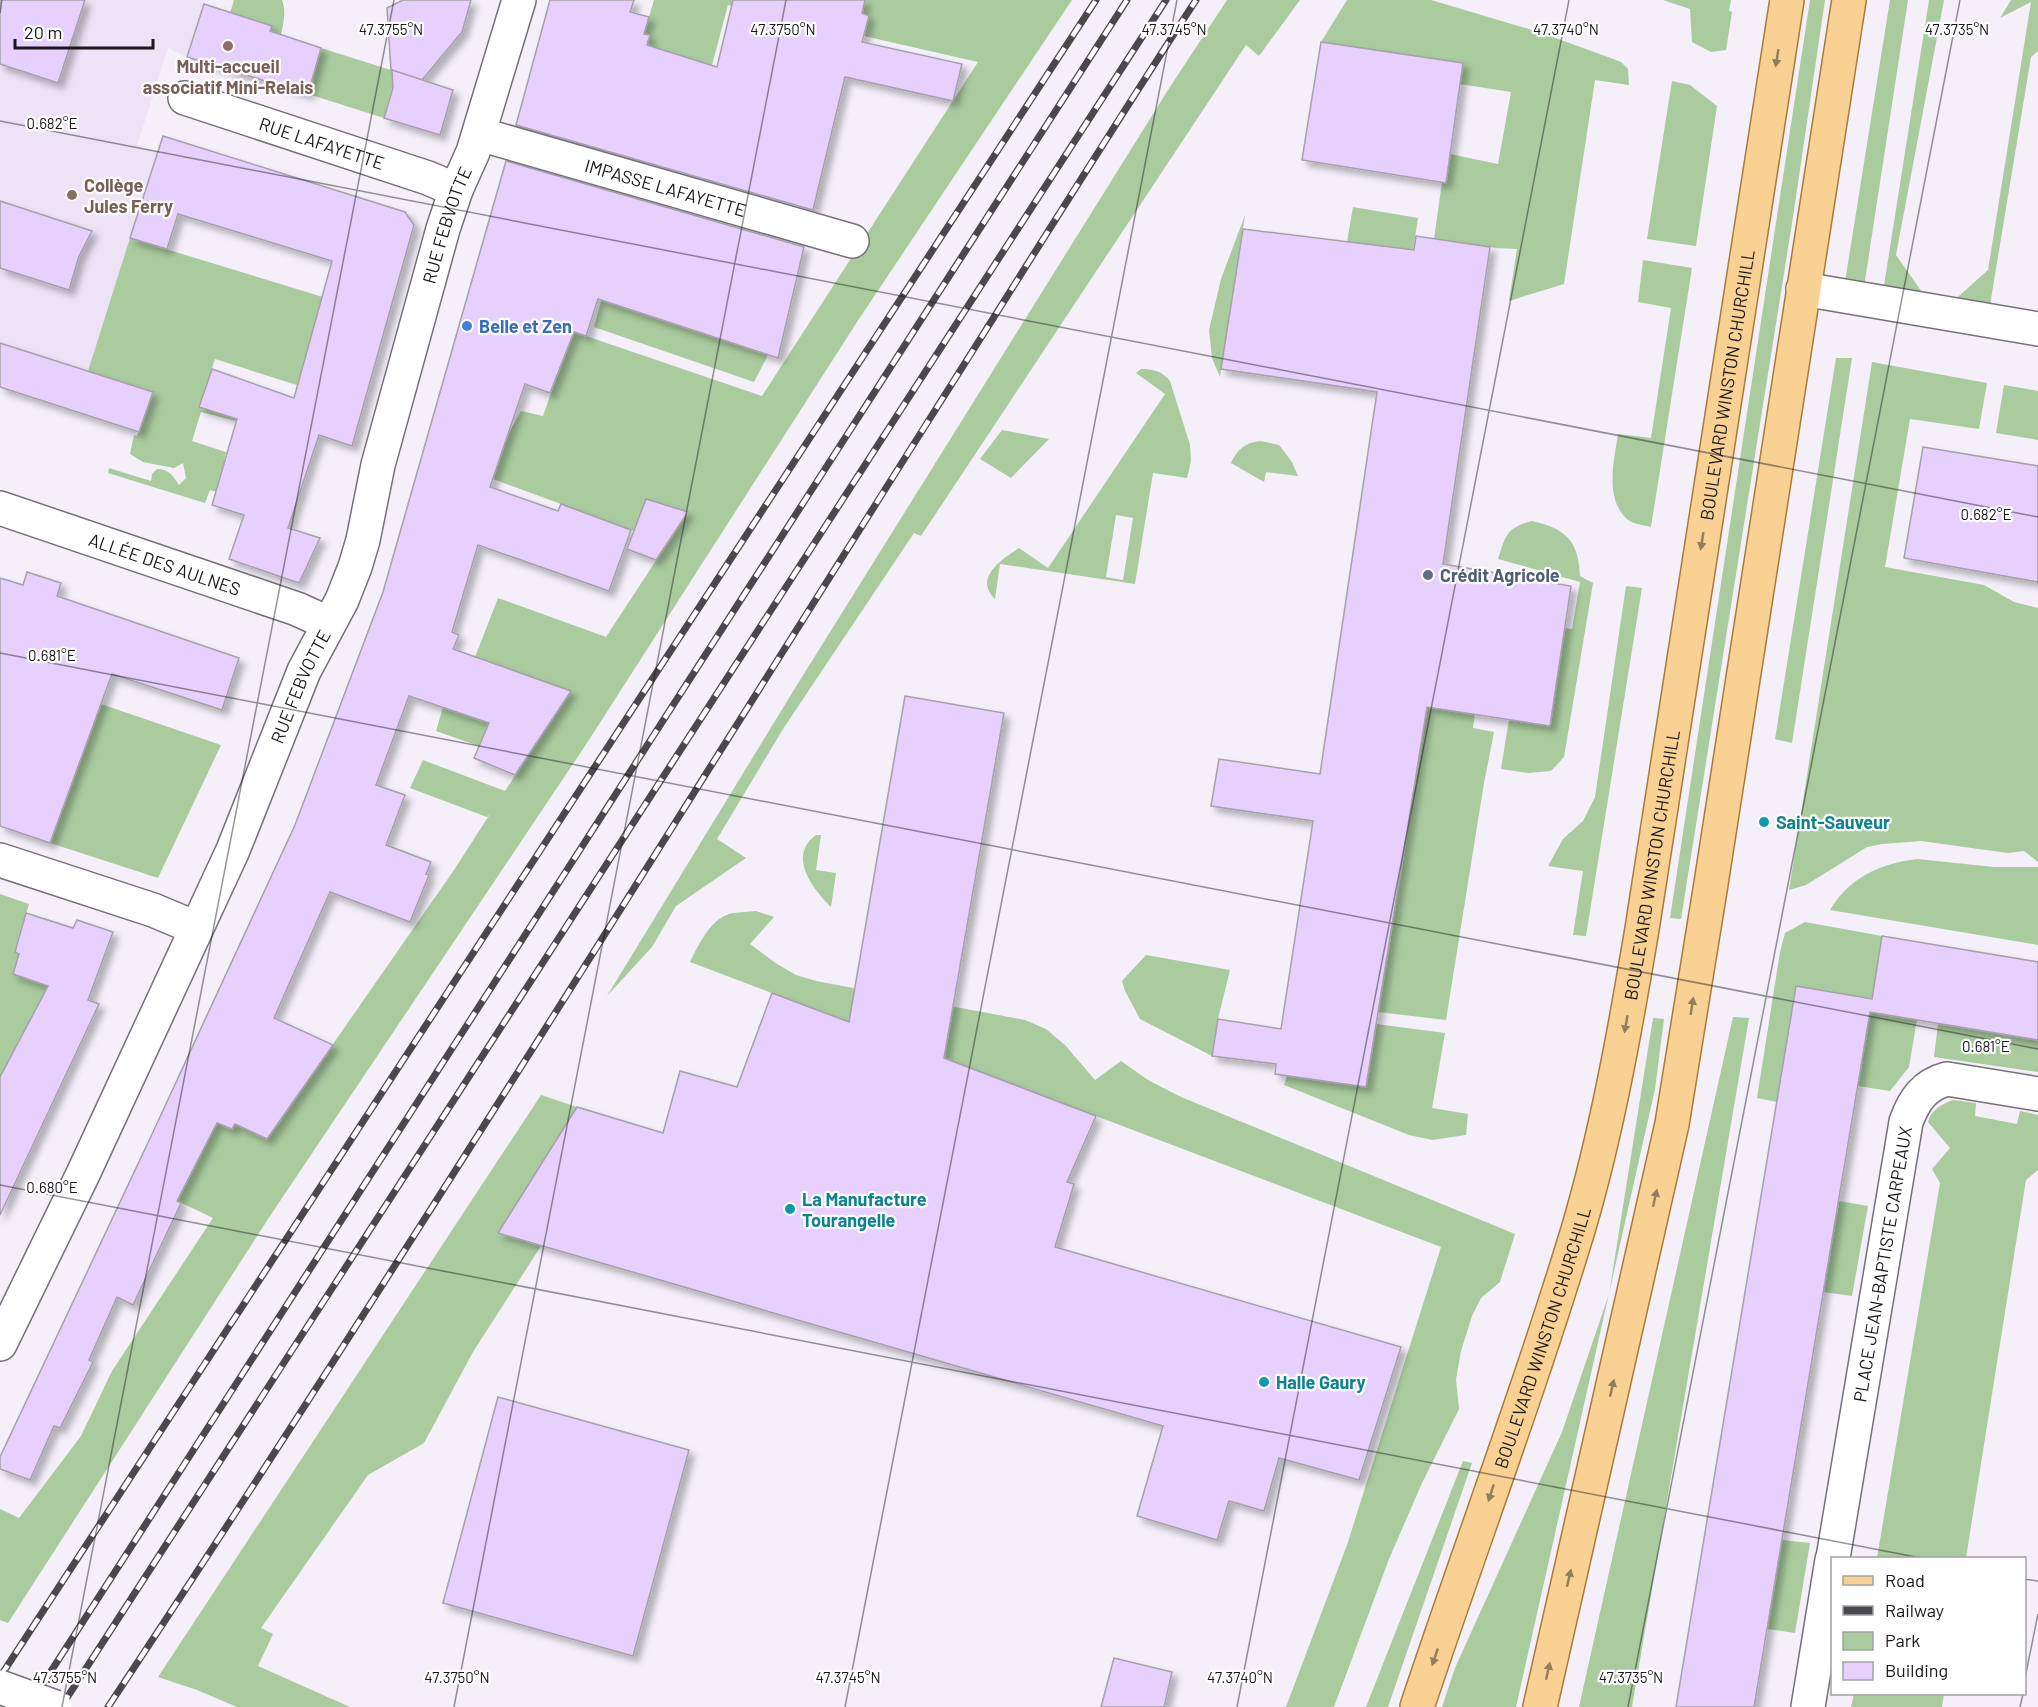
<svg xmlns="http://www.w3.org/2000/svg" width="2038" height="1707" font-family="Barlow,sans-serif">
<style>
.education{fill:#eee2f6}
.green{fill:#a9cb9e;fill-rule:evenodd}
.building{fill:#e7d0fe;stroke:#a5a0a9;stroke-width:1.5;filter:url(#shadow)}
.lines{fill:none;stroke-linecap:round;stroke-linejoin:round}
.minor-casing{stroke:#757079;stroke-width:36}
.major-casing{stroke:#a77c3a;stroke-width:36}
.minor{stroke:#fff;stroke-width:33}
.major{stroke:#f8d193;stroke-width:33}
.rail-casing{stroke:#4b484d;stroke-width:7}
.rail{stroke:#fefefe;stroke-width:4.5;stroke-dasharray:14;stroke-linecap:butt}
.minor-bridge-casing{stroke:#757079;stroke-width:36;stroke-linecap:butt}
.minor-bridge{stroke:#fff;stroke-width:33}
.oneway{fill:#947d5d}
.ticks{fill:none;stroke:#19171b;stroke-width:1.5;stroke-opacity:0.45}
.education-dot{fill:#8d6e63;stroke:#fefefe;stroke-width:2}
.shop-dot{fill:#3f7fe0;stroke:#fefefe;stroke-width:2}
.service-dot{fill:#5c6f8a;stroke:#fefefe;stroke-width:2}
.culture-dot{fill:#0f9aa8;stroke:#fefefe;stroke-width:2}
.labels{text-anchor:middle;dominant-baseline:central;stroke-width:4.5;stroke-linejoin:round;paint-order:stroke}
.education-label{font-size:18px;font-weight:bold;fill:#785e54;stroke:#fefefe}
.street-label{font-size:18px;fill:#19171b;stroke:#fefefe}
.shop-label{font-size:18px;font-weight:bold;fill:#366cbe;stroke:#fefefe;text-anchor:start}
.service-label{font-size:18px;font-weight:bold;fill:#4e5e75;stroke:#fefefe;text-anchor:start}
.culture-label{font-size:18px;font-weight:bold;fill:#0d838f;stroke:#fefefe;text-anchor:start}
.ticks-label{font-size:15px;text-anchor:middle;fill:#19171b;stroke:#fefefe;stroke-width:4.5;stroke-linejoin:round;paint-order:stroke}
</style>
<defs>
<filter id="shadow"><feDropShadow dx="5.5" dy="5.5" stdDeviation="3" flood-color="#0004"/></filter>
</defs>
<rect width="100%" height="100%" fill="#f4eff9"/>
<path class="education" d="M 0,0 L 205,0 L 187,57 L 168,48 L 142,130 L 137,145 L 158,152 L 88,371 L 0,343 Z"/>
<g class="green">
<path d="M 234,0 L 282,0 C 289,18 278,42 273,60 L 262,56 L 271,26 L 230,13 Z"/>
<path d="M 654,0 L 733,0 L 732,6 L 728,5 L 712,65 L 703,62 L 637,78 L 649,35 L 644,34 Z"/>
<path d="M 865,0 L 1072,0 L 857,322 L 587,743 L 268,1219 L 8,1623 L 0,1620 L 0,1509 L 19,1518 L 81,1436 L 112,1371 L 213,1218 L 171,1198 L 181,1178 L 141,1158 L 157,1124 L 205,1147 L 217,1123 L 232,1129 L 235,1124 L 267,1139 L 454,870 L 490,814 L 487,817 L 410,788 L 423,760 L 505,791 L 524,762 L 436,731 L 454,670 L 524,675 L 475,657 L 498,598 L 606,637 L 687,513 L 646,499 L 634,531 L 493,479 L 507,436 L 521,411 L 543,416 L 558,373 L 539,320 L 762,396 L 978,62 L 864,36 L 869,17 L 862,13 Z"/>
<path d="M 1227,0 L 1300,0 L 1259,56 L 1246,45 L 921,536 L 914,533 L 783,729 L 717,839 L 746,858 L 676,906 L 652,947 L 607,996 L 797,685 L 1168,90 Z"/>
<path d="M 1347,0 L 1431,0 L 1539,32 L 1608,57 L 1621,62 L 1628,69 L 1629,85 L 1595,80 L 1564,284 L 1509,301 L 1517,249 L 1496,248 L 1434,239 L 1442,182 L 1446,181 L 1450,154 L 1498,164 L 1511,92 L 1460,84 L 1463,63 L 1321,42 Z"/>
<path d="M 1663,0 L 1731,0 L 1729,11 L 1732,12 L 1726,50 L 1711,52 L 1692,42 L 1690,9 Z"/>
<path d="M 1810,0 L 1825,0 L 1793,217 L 1681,919 L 1670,918 Z"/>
<path d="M 1890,0 L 1908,0 L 1864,287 L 1845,282 Z"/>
<path d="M 1929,0 L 1944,0 L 1896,255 L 1924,295 L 1883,292 Z"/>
<path d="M 2011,0 L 2038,0 L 2038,51 L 2031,57 L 1989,311 L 1951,303 L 1988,270 L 2031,2 L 2000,18 Z"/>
<path d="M 321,48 L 397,72 L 384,118 L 308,94 Z"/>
<path d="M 1672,81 L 1690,85 L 1717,106 L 1696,246 L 1647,239 Z"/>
<path d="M 1353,207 L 1418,218 L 1413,250 L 1347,242 Z"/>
<path d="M 1245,215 L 1221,369 L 1220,377 L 1212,358 L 1209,330 L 1221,279 Z"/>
<path d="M 130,238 L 323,297 L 303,387 L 215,359 L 199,407 L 237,419 L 236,421 L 201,412 L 192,441 L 226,452 L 224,462 L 243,467 L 232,497 L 210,490 L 205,503 L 108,473 L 109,468 L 151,481 L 152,474 L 157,469 C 169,469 173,476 179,485 L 186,478 L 183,463 L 174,468 L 143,462 L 130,454 L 134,435 L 137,436 L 153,392 L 88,371 Z"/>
<path d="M 1643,260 L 1692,268 L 1651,527 C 1644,525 1633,524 1628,520 C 1604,499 1614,461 1618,434 L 1651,438 L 1671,308 L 1638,302 Z"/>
<path d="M 602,298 L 768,355 L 754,382 L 594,327 Z"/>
<path d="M 1836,358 L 1852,358 L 1792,743 L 1775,739 Z"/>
<path d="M 1872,362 L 1987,383 L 1979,429 L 1910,419 L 1885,567 L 1984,585 L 2014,602 L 2038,608 L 2038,862 L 2024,851 L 2008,853 L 1921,841 L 1882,844 L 1867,847 L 1806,885 L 1789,890 Z"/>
<path d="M 1141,369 C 1153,369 1162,371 1170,381 L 1190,445 L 1191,461 L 1187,478 L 1153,473 L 1135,584 L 1000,564 L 995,599 C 973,578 1002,559 1019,548 L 1048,568 L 1165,394 L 1136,373 ZM 1116,515 L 1133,518 L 1123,580 L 1106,577 Z"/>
<path d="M 2004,385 L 2038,391 L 2038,440 L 1996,433 Z"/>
<path d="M 1002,430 L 1049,439 L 1011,478 L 980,459 Z"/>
<path d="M 1261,441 L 1279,445 L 1292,462 L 1298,476 L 1266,472 L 1264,482 L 1231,463 C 1237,450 1245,442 1261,441 Z"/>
<path d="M 1532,521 C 1565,528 1579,541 1580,576 L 1593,583 L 1564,757 L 1551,771 L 1528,773 L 1501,769 L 1509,719 L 1550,726 L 1564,628 L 1572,629 L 1580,582 L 1498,559 C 1506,535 1506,528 1532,521 Z"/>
<path d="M 1626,586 L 1642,588 L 1586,936 L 1573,935 L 1583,871 L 1548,866 L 1563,839 L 1583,821 L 1595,797 Z"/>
<path d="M 101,704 L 221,745 L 158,878 L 50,843 Z"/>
<path d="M 1427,707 L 1475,714 L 1473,728 L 1494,732 L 1484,783 L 1446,1020 L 1378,1012 Z"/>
<path d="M 816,835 L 821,835 L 816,870 L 836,873 L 831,907 C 813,889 787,856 816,835 Z"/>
<path d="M 1917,859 L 1994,867 L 2038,867 L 2038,945 L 1830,910 C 1849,878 1881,863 1917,859 Z"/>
<path d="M 0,894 L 29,904 L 15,952 L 19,954 L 13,974 L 53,988 L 32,1034 L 23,1032 L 0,1077 Z"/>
<path d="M 756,911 L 774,917 L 750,944 L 777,964 L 796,975 L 816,981 L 1025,1020 L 1046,1029 L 1065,1045 L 1095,1080 L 1121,1061 L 1148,1080 L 1181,1097 L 1515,1234 L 1500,1282 L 1481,1298 L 1472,1316 L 1461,1351 L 1456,1379 L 1459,1409 L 1422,1483 L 1389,1559 L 1334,1707 L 1286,1707 L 1347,1545 L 1441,1247 L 690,962 C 699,944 711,917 733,913 C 740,912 749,912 756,911 Z"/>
<path d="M 1805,922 L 1882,936 L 1872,999 L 1796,987 L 1777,1102 L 1757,1098 L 1780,952 L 1785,933 Z"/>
<path d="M 1146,955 L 1230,970 L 1218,1019 L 1212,1056 L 1140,1019 L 1125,991 L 1122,981 Z"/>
<path d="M 1870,1012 L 1917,1019 L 1909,1067 L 1890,1091 L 1858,1086 Z"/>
<path d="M 1733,1017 L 1749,1018 L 1632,1707 L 1579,1707 Z"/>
<path d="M 1653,1018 L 1664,1019 L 1655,1089 L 1516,1707 L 1442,1707 L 1455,1668 L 1562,1432 L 1609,1294 Z"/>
<path d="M 1376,1024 L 1445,1033 L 1432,1108 L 1468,1114 L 1466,1135 L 1432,1140 L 1409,1135 L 1284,1085 L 1287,1076 Z"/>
<path d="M 1938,1024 L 2038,1040 L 2038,1072 L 1934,1057 Z"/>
<path d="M 541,1095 L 577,1107 L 498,1233 L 541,1246 L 473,1352 L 424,1443 L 368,1475 L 261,1628 L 273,1634 L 258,1666 L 350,1707 L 237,1707 L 197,1690 L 158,1677 Z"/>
<path d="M 1953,1100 L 1976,1103 L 1975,1116 L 2017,1124 L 2020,1111 L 2038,1115 L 2038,1170 L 2026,1180 L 1966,1558 L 1877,1558 L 1940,1183 L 1932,1169 L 1950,1148 L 1928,1122 C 1931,1110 1942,1104 1953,1100 Z"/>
<path d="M 1839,1201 L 1868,1206 L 1852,1296 L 1823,1292 Z"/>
<path d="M 1463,1461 L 1472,1463 L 1388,1707 L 1366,1707 Z"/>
<path d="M 1782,1540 L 1810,1543 L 1795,1633 L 1767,1629 Z"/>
<path d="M 1854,1694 L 1944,1694 L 1942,1707 L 1851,1707 Z"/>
</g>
<g class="building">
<path d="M 0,0 L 85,0 L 58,83 L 0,64 Z"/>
<path d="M 403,0 L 471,0 L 462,32 L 422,80 L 391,70 L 387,8 Z"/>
<path d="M 550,0 L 634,0 L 630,12 L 649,17 L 644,34 L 650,35 L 647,45 L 717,67 L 733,0 L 865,0 L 862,13 L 869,16 L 862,42 L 962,64 L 953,101 L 845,77 L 813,210 L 516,125 Z"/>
<path d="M 204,4 L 272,26 L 270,31 L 321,48 L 308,94 L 187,57 Z"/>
<path d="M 1321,42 L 1463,63 L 1446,183 L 1302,160 Z"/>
<path d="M 392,70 L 453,90 L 440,135 L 384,118 L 393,88 Z"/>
<path d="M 163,136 L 405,212 L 414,225 L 352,446 L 319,435 L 288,528 L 320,538 L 299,583 L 229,559 L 244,515 L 212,505 L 237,419 L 199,407 L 212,369 L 294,398 L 332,261 L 178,214 L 167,249 L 130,238 Z"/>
<path d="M 506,161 L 804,247 L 778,358 L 598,299 L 586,336 L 574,332 L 550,393 L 525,384 L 490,487 L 558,511 L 561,504 L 631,530 L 609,591 L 478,545 L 452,632 L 459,635 L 453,649 L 571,691 L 515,775 L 474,758 L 489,723 L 409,696 L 376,785 L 405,795 L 386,845 L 431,862 L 426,874 L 429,875 L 410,922 L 330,892 L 274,1018 L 333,1045 L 267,1139 L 235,1124 L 232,1129 L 217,1123 L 177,1201 L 181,1203 L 133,1305 L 117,1297 L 89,1360 L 93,1362 L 60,1428 L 54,1426 L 30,1480 L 0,1469 L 0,1457 L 153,1132 L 295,825 L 383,592 Z"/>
<path d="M 0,201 L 92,231 L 79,256 L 69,290 L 0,268 Z"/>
<path d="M 1243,229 L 1414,250 L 1416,236 L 1490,247 L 1443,564 L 1571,586 L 1550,726 L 1427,707 L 1366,1087 L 1275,1074 L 1276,1064 L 1212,1056 L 1218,1019 L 1281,1029 L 1313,821 L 1211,806 L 1219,759 L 1320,774 L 1377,392 L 1221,369 Z"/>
<path d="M 0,343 L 153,392 L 139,432 L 0,387 Z"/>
<path d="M 1923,447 L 2038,466 L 2038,582 L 1904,558 Z"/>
<path d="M 646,499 L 688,512 L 656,560 L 627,549 Z"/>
<path d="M 27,572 L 61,583 L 57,596 L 239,658 L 222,710 L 112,674 L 50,843 L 0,826 L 0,578 L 23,585 Z"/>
<path d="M 905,696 L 1004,713 L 944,1058 L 1096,1116 L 1067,1182 L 1074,1184 L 1055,1247 L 1401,1347 L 1359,1480 L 1279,1458 L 1264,1511 L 1229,1501 L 1217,1540 L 1137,1516 L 1163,1426 L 498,1233 L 577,1107 L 663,1133 L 680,1071 L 737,1087 L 772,993 L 849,1022 Z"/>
<path d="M 26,913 L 73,928 L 77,920 L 113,932 L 88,1000 L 99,1004 L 0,1215 L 0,1077 L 48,986 L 13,974 L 19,954 L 15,952 Z"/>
<path d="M 1882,936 L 2038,962 L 2038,1040 L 1870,1012 L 1754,1707 L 1676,1707 L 1796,986 L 1872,999 Z"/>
<path d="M 498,1397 L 689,1450 L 633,1656 L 443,1603 Z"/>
<path d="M 1114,1658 L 1172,1672 L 1164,1707 L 1101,1707 Z"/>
</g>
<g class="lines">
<defs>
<g id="minor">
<path id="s1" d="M 185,98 L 428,178 L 456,190"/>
<path id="s2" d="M 479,134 L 852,241"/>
<path d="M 1803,289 L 2038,329"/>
<path id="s3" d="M 0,508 L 297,609 L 328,623"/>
<path d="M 0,860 L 153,910 L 196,928"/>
<path id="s4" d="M 0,1344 L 83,1174 L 233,850 L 304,671 L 342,600 L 355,567 L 363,540 L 378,465 L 443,229 L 456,190 L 473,152 L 519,0"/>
<path id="s5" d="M 1833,1558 L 1906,1122 C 1914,1100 1924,1085 1947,1079 L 2038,1094"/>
<path d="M 1808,1707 L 1832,1560"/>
</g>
<g id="major">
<path id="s6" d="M 1417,1707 C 1470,1548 1529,1391 1578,1230 C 1607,1132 1625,1030 1642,929 L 1787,0"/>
<path d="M 1540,1707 L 1672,1124 L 1710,890 L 1849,0"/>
</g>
</defs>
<use href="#minor" class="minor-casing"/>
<use href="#major" class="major-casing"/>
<use href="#minor" class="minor"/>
<use href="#major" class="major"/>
<defs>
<g id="rail">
<path d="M 0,1677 L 1096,0"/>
<path d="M 28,1707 L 1127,0"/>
<path d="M 61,1707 L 1166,0"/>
<path d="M 108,1707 C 391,1280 660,845 934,412 C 1021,275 1107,136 1196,0"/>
</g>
</defs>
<use href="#rail" class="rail-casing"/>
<use href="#rail" class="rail"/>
<defs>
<path id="minor-bridge" d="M 0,1687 L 55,1707"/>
</defs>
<use href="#minor-bridge" class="minor-bridge-casing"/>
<use href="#minor-bridge" class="minor-bridge"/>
</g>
<defs><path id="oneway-solid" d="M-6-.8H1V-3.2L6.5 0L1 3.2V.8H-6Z" transform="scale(1.5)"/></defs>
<g class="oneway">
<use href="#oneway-solid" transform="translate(1777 58) rotate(99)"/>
<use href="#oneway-solid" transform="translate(1702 541) rotate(99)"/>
<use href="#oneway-solid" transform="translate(1692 1006) rotate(-81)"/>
<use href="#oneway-solid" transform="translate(1626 1024) rotate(100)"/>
<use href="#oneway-solid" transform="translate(1655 1198) rotate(-77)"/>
<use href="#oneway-solid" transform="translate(1612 1388) rotate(-77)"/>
<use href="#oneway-solid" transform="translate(1491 1493) rotate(108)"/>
<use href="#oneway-solid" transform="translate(1569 1578) rotate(-77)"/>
<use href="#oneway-solid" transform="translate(1435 1657) rotate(109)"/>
<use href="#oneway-solid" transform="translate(1548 1671) rotate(-77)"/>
</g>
<path class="ticks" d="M 0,13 L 2,0M 0,121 L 2038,517M 0,653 L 2038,1049M 0,1185 L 1921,1558M 2024,1579 L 2038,1581M 2024,1683 L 2038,1614M 62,1707 L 394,0M 454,1707 L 786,0M 845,1707 L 1177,0M 1237,1707 L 1569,0M 1628,1707 L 1960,0M 2020,1707 L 2023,1694"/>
<g class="education-dot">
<circle cx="228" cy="46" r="6"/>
<circle cx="72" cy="195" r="6"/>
</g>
<circle class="shop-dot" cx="467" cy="326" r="6"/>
<circle class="service-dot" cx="1428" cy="575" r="6"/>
<g class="culture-dot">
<circle cx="1764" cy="822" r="6"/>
<circle cx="790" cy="1209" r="6"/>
<circle cx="1264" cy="1382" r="6"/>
</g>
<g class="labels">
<g class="education-label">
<text x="228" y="66">Multi-accueil<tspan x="228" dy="21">associatif Mini-Relais</tspan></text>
<text x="84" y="185" text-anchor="start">Collège<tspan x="84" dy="21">Jules Ferry</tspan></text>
</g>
<g class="street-label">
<text stroke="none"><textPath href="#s1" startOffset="144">RUE LAFAYETTE</textPath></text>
<text stroke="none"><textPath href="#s2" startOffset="194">IMPASSE LAFAYETTE</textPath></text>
<text stroke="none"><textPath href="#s4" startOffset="1209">RUE FEBVOTTE</textPath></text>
<text stroke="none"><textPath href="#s6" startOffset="1362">BOULEVARD WINSTON CHURCHILL</textPath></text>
<text stroke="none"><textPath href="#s3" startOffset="174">ALLÉE DES AULNES</textPath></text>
<text stroke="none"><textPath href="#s4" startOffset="723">RUE FEBVOTTE</textPath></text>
<text stroke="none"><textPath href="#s6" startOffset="876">BOULEVARD WINSTON CHURCHILL</textPath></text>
<text stroke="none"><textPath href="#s5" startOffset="298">PLACE JEAN-BAPTISTE CARPEAUX</textPath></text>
<text stroke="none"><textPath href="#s6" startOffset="390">BOULEVARD WINSTON CHURCHILL</textPath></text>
</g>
<g class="shop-label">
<text x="479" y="326">Belle et Zen</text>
</g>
<g class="service-label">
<text x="1440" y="575">Crédit Agricole</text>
</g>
<g class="culture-label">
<text x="1776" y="822">Saint-Sauveur</text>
<text x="802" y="1199">La Manufacture<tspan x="802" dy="21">Tourangelle</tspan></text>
<text x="1276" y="1382">Halle Gaury</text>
</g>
</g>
<g class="ticks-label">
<text x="391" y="35">47.3755°N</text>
<text x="783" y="35">47.3750°N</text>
<text x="1174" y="35">47.3745°N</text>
<text x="1566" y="35">47.3740°N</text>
<text x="1957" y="35">47.3735°N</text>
<text x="52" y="129">0.682°E</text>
<text x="1986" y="520">0.682°E</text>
<text x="52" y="661">0.681°E</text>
<text x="1986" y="1052">0.681°E</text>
<text x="52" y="1193">0.680°E</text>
<text x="65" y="1683">47.3755°N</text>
<text x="457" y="1683">47.3750°N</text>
<text x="848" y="1683">47.3745°N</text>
<text x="1240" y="1683">47.3740°N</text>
<text x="1631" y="1683">47.3735°N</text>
</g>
<rect x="1831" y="1557" width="195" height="138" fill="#fefefe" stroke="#a2a2a3" stroke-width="1.5"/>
<rect x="1843" y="1576" width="30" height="9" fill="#f8d193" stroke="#a2a2a3" stroke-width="1.5"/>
<text x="1885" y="1587" font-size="18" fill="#19171b">Road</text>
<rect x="1843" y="1606" width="30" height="9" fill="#4b484d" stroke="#a2a2a3" stroke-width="1.5"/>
<text x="1885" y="1617" font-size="18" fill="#19171b">Railway</text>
<rect x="1843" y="1632" width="30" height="18" fill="#a9cb9e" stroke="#a2a2a3" stroke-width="1.5"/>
<text x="1885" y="1647" font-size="18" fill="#19171b">Park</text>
<rect x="1843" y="1662" width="30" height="18" fill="#e7d0fe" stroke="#a2a2a3" stroke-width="1.5"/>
<text x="1885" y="1677" font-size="18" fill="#19171b">Building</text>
<path d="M15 39v9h138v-9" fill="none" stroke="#19171b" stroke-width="3"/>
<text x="24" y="39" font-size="18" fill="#19171b" stroke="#fefefe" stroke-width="4.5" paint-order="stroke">20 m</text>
</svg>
